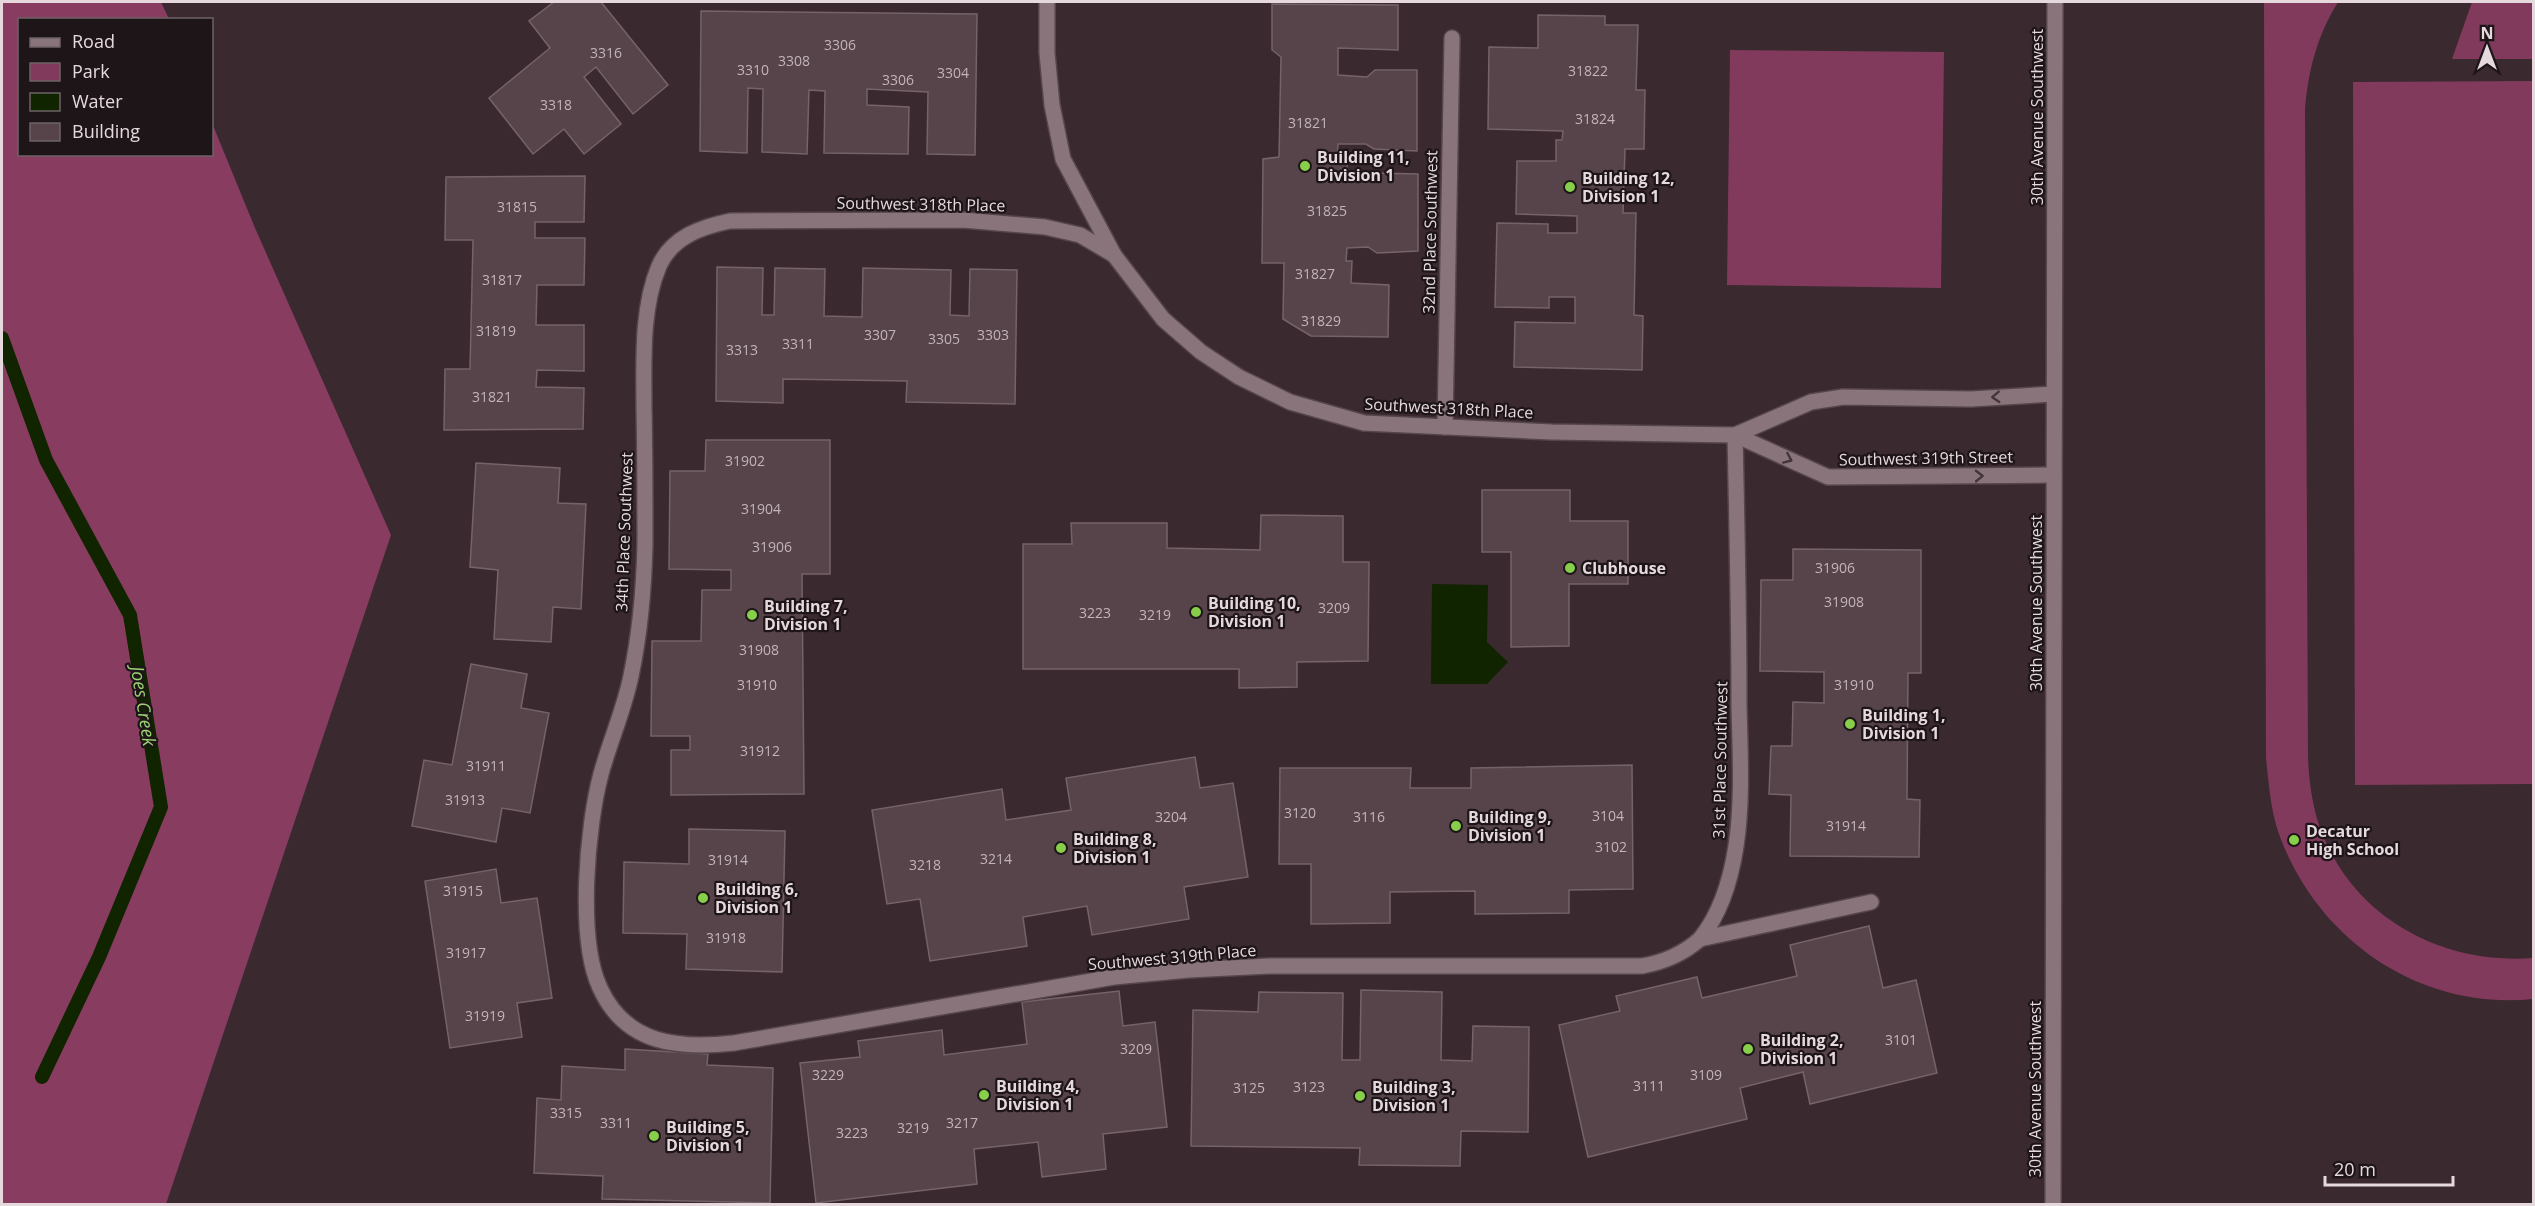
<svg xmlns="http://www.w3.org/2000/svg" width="2535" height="1206" font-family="'Open Sans',sans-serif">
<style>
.green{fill:#813a5b}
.forest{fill:#883c60}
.water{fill:#102400}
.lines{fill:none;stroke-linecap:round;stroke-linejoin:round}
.stream{stroke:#102400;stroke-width:14}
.building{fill:#57444b;stroke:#76626a;stroke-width:1.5}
.street-casing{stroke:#55464b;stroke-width:18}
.street{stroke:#8a747c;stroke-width:15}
.oneway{stroke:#43363b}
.poi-dot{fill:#87cf4a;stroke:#1d1518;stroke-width:2}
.labels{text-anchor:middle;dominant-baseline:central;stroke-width:4.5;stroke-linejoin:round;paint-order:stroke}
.number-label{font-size:14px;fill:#c2b4b8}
.street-label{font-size:16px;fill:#e5d9dd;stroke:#1d1518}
.poi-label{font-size:16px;font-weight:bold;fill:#e5d9dd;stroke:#1d1518;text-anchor:start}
.water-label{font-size:18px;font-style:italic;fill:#9bd371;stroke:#1d1518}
</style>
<rect width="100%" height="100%" fill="#3b2930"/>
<g class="green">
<path d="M 2264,2 L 2338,2 C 2317,36 2308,71 2305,110 L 2308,758 C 2309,781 2312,803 2319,825 C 2351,917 2441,965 2533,958 L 2533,999 C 2423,1010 2323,944 2282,842 C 2271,816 2269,786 2266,758 Z"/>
<path d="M 2472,2 L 2533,2 L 2533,59 L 2452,59 Z"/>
<path d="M 1730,50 L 1944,52 L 1941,288 L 1727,285 Z"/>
<path d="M 2533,81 L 2533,784 L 2355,785 L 2353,82 Z"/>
</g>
<path class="forest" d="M 2,2 L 161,2 L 169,19 L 20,20 L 20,154 L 212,154 L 212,123 L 255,228 L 391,535 L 166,1204 L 2,1204 Z"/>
<path class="water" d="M 1432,584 L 1488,585 L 1487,642 L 1508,662 L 1487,684 L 1431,684 Z"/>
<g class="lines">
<path class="stream" d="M 2,338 L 46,460 L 130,615 L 161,807 L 99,957 L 42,1077"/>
</g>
<g class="building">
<path d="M 554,2 L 601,2 L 668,85 L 633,114 L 596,67 L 584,77 L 621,124 L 584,154 L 564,129 L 533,154 L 489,98 L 550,48 L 529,21 Z"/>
<path d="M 1272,4 L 1398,5 L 1398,50 L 1338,48 L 1338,75 L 1367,77 L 1375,70 L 1417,70 L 1417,151 L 1374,149 L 1366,144 L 1338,144 L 1337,160 L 1347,160 L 1347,179 L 1370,179 L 1376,173 L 1418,174 L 1418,251 L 1377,253 L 1368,247 L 1347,248 L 1346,261 L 1352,261 L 1351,283 L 1389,285 L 1388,337 L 1311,336 L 1296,327 L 1283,319 L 1284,263 L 1262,263 L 1263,159 L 1279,157 L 1281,57 L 1272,50 Z"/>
<path d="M 701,11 L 977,14 L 975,155 L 927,154 L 928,92 L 867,89 L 867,105 L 909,107 L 908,154 L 824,153 L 825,91 L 809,90 L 807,154 L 762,152 L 763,89 L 748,88 L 747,153 L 700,151 Z"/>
<path d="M 1538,15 L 1605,16 L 1605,25 L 1638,25 L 1636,90 L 1645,90 L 1644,149 L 1625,149 L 1623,213 L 1636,213 L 1634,315 L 1643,316 L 1642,370 L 1514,367 L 1515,322 L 1575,323 L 1575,297 L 1549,297 L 1549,308 L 1495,307 L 1497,223 L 1548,224 L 1548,233 L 1577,233 L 1577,216 L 1516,214 L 1517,161 L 1556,161 L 1556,140 L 1562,140 L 1563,131 L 1488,129 L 1489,47 L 1538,48 Z"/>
<path d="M 585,176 L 584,222 L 535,222 L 535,238 L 585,238 L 584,285 L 537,285 L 536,325 L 584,325 L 584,371 L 537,370 L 536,387 L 584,388 L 583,429 L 444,430 L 445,369 L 470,369 L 473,240 L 445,240 L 446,177 Z"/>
<path d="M 717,267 L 763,268 L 762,315 L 774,315 L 775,268 L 825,269 L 824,316 L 862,317 L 863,268 L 951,270 L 950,315 L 969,316 L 970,269 L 1017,270 L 1015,404 L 906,402 L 907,381 L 783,379 L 783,403 L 716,401 Z"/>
<path d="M 706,440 L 830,440 L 830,574 L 802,574 L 804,794 L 671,795 L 671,750 L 690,750 L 690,736 L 651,736 L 652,641 L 701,641 L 702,590 L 731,590 L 731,570 L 669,569 L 670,471 L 705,471 Z"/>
<path d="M 476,463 L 560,468 L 558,503 L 586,504 L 581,609 L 553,607 L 551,642 L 494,639 L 498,570 L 470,567 Z"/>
<path d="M 1482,490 L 1570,490 L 1570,521 L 1628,521 L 1628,584 L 1569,584 L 1569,646 L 1511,647 L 1511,552 L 1482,552 Z"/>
<path d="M 1261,515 L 1343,516 L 1343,562 L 1369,562 L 1368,661 L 1297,662 L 1297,687 L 1239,688 L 1239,669 L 1023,669 L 1023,544 L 1072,544 L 1071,523 L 1167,523 L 1167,548 L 1260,550 Z"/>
<path d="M 1793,549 L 1921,550 L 1921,673 L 1908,673 L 1907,799 L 1920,800 L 1919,857 L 1790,856 L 1791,795 L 1769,794 L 1771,746 L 1792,746 L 1793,702 L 1824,703 L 1824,672 L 1760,671 L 1761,580 L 1793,580 Z"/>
<path d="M 471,664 L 527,674 L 521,708 L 549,713 L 530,813 L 502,808 L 496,842 L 412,826 L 424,760 L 452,765 Z"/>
<path d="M 1195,757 L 1200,788 L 1233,783 L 1248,877 L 1184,887 L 1189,919 L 1092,935 L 1087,906 L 1023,917 L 1027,946 L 930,961 L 920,899 L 887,904 L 872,810 L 1002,789 L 1006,820 L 1071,810 L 1066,778 Z"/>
<path d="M 1632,765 L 1633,889 L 1569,890 L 1569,913 L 1475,914 L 1475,891 L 1390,892 L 1390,923 L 1311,924 L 1311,864 L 1279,864 L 1280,768 L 1411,768 L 1410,788 L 1471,788 L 1471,768 Z"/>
<path d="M 689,829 L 785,831 L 782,972 L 686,969 L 687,934 L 623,933 L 624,862 L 689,864 Z"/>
<path d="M 496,869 L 501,903 L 537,898 L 552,998 L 517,1003 L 522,1037 L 450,1048 L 425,881 Z"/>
<path d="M 1869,926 L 1883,988 L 1916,980 L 1937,1073 L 1810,1104 L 1803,1072 L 1740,1088 L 1747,1119 L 1588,1157 L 1559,1025 L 1620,1011 L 1616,996 L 1697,977 L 1702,998 L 1797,976 L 1790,945 Z"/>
<path d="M 1361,990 L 1442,992 L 1441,1060 L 1472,1061 L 1473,1026 L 1529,1027 L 1528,1132 L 1461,1131 L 1460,1166 L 1359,1165 L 1360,1148 L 1191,1146 L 1193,1010 L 1258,1012 L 1259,992 L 1343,993 L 1342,1060 L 1360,1060 Z"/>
<path d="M 1119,991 L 1123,1026 L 1155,1022 L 1167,1127 L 1103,1134 L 1106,1169 L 1042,1177 L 1038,1142 L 974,1149 L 977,1184 L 816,1203 L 800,1063 L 860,1057 L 858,1041 L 942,1030 L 944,1055 L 1027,1044 L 1022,1002 Z"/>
<path d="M 625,1049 L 708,1054 L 707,1065 L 773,1068 L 770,1203 L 602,1199 L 603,1176 L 534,1173 L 537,1098 L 561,1100 L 562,1066 L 625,1070 Z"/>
</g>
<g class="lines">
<defs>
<g id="street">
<path d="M 1047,2 L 1047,53 L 1052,105 L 1063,159 L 1114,255"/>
<path d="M 1445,427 L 1452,38"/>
<path d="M 1735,435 C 1737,525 1739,615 1739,705 C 1740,752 1743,800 1736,846 C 1731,879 1721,913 1700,939 L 1871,902"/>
<path d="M 1735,435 L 1828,477 L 2054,475"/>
<path d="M 1700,939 C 1683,954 1665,962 1642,966 L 1269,966 L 1189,970 L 1114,977 L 734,1043 C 679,1049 626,1045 600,988 C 577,939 587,826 601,774 C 610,741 624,710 631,676 C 640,633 644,588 645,544 C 645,499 645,453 644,407 C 644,361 641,309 659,266 C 672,237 701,227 730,221 L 963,220 L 1045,227 L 1080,235 L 1114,255 L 1163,319 L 1201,352 L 1239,377 L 1290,402 L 1364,423 L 1552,432 L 1735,435 L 1811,402 L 1843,397 L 1971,399 L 2054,394"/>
<path d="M 2053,1204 L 2055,2"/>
</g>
</defs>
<use href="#street" class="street-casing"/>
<use href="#street" class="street"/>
</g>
<defs><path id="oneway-chevron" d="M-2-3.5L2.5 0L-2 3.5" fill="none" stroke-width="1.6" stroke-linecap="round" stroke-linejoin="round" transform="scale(1.5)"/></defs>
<g class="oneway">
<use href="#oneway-chevron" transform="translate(1996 397) rotate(177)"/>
<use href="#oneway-chevron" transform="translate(1788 459) rotate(24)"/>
<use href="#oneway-chevron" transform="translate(1979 476) rotate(-1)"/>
</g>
<g class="poi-dot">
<circle cx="1305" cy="166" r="6"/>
<circle cx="1570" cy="187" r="6"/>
<circle cx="1570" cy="568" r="6"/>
<circle cx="1196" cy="612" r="6"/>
<circle cx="752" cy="615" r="6"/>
<circle cx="1850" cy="724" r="6"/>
<circle cx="1456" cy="826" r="6"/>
<circle cx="2294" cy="840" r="6"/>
<circle cx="1061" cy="848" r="6"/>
<circle cx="703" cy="898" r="6"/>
<circle cx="1748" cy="1049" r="6"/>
<circle cx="984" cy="1095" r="6"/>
<circle cx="1360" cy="1096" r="6"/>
<circle cx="654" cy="1136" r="6"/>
</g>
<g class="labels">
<g class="number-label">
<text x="840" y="44">3306</text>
<text x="606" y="52">3316</text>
<text x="794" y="60">3308</text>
<text x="753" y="69">3310</text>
<text x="1588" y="70">31822</text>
<text x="953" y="72">3304</text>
<text x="898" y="79">3306</text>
<text x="556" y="104">3318</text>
<text x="1595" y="118">31824</text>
<text x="1308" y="122">31821</text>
<text x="517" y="206">31815</text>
<text x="1327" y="210">31825</text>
<text x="1315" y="273">31827</text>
<text x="502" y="279">31817</text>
<text x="1321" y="320">31829</text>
<text x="496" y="330">31819</text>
<text x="880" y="334">3307</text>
<text x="993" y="334">3303</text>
<text x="944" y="338">3305</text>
<text x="798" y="343">3311</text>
<text x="742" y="349">3313</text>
<text x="492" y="396">31821</text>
<text x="745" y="460">31902</text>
<text x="761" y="508">31904</text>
<text x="772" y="546">31906</text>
<text x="1835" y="567">31906</text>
<text x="1844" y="601">31908</text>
<text x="1334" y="607">3209</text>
<text x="1095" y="612">3223</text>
<text x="1155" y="614">3219</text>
<text x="759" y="649">31908</text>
<text x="757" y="684">31910</text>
<text x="1854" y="684">31910</text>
<text x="760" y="750">31912</text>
<text x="486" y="765">31911</text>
<text x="465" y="799">31913</text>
<text x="1300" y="812">3120</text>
<text x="1608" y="815">3104</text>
<text x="1171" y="816">3204</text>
<text x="1369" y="816">3116</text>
<text x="1846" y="825">31914</text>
<text x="1611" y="846">3102</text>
<text x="996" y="858">3214</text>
<text x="728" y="859">31914</text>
<text x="925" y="864">3218</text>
<text x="463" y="890">31915</text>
<text x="726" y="937">31918</text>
<text x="466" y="952">31917</text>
<text x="485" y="1015">31919</text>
<text x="1901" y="1039">3101</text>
<text x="1136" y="1048">3209</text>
<text x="828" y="1074">3229</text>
<text x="1706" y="1074">3109</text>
<text x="1649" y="1085">3111</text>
<text x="1309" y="1086">3123</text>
<text x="1249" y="1087">3125</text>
<text x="566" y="1112">3315</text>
<text x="616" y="1122">3311</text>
<text x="962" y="1122">3217</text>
<text x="913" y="1127">3219</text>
<text x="852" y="1132">3223</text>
</g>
<g class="street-label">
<text transform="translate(2037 117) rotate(-90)">30th Avenue Southwest</text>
<text transform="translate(921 204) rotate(1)">Southwest 318th Place</text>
<text transform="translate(1430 232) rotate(-89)">32nd Place Southwest</text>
<text transform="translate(1449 408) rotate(3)">Southwest 318th Place</text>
<text transform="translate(1926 458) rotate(-1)">Southwest 319th Street</text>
<text transform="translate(624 532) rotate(-88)">34th Place Southwest</text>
<text transform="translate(2036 603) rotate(-90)">30th Avenue Southwest</text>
<text transform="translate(1720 760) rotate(-89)">31st Place Southwest</text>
<text transform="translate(1172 957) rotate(-5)">Southwest 319th Place</text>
<text transform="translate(2035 1089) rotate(-90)">30th Avenue Southwest</text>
</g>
<g class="poi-label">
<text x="1317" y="157">Building 11,<tspan x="1317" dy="18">Division 1</tspan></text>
<text x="1582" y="178">Building 12,<tspan x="1582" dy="18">Division 1</tspan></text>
<text x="1582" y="568">Clubhouse</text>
<text x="1208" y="603">Building 10,<tspan x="1208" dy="18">Division 1</tspan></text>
<text x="764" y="606">Building 7,<tspan x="764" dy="18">Division 1</tspan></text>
<text x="1862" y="715">Building 1,<tspan x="1862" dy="18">Division 1</tspan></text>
<text x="1468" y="817">Building 9,<tspan x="1468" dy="18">Division 1</tspan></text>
<text x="2306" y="831">Decatur<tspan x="2306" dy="18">High School</tspan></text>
<text x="1073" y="839">Building 8,<tspan x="1073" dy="18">Division 1</tspan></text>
<text x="715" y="889">Building 6,<tspan x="715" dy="18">Division 1</tspan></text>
<text x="1760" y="1040">Building 2,<tspan x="1760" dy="18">Division 1</tspan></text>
<text x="996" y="1086">Building 4,<tspan x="996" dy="18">Division 1</tspan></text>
<text x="1372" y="1087">Building 3,<tspan x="1372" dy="18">Division 1</tspan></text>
<text x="666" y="1127">Building 5,<tspan x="666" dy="18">Division 1</tspan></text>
</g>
<g class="water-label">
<text transform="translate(144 706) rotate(81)">Joes Creek</text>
</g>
</g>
<rect width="2535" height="1206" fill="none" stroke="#e5d9dd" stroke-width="6"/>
<rect x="18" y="18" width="195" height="138" fill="#1d1518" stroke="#6d6367" stroke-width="1.5"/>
<rect x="30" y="38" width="30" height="9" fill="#8a747c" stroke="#6d6367" stroke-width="1.5"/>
<text x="72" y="48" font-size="18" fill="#e5d9dd">Road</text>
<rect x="30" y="63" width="30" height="18" fill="#813a5b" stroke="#6d6367" stroke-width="1.5"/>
<text x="72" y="78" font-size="18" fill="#e5d9dd">Park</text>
<rect x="30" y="93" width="30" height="18" fill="#102400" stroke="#6d6367" stroke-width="1.5"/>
<text x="72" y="108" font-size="18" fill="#e5d9dd">Water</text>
<rect x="30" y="123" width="30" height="18" fill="#57444b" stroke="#6d6367" stroke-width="1.5"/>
<text x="72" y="138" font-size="18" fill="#e5d9dd">Building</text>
<g transform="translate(2487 48)" stroke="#1d1518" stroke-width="4.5" paint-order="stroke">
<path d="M0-4.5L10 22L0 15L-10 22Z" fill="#e5d9dd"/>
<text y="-9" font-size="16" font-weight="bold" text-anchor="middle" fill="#e5d9dd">N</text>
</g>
<path d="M2325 1176v9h128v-9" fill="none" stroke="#e5d9dd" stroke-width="3"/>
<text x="2334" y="1176" font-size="18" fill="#e5d9dd" stroke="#1d1518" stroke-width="4.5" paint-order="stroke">20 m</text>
</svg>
